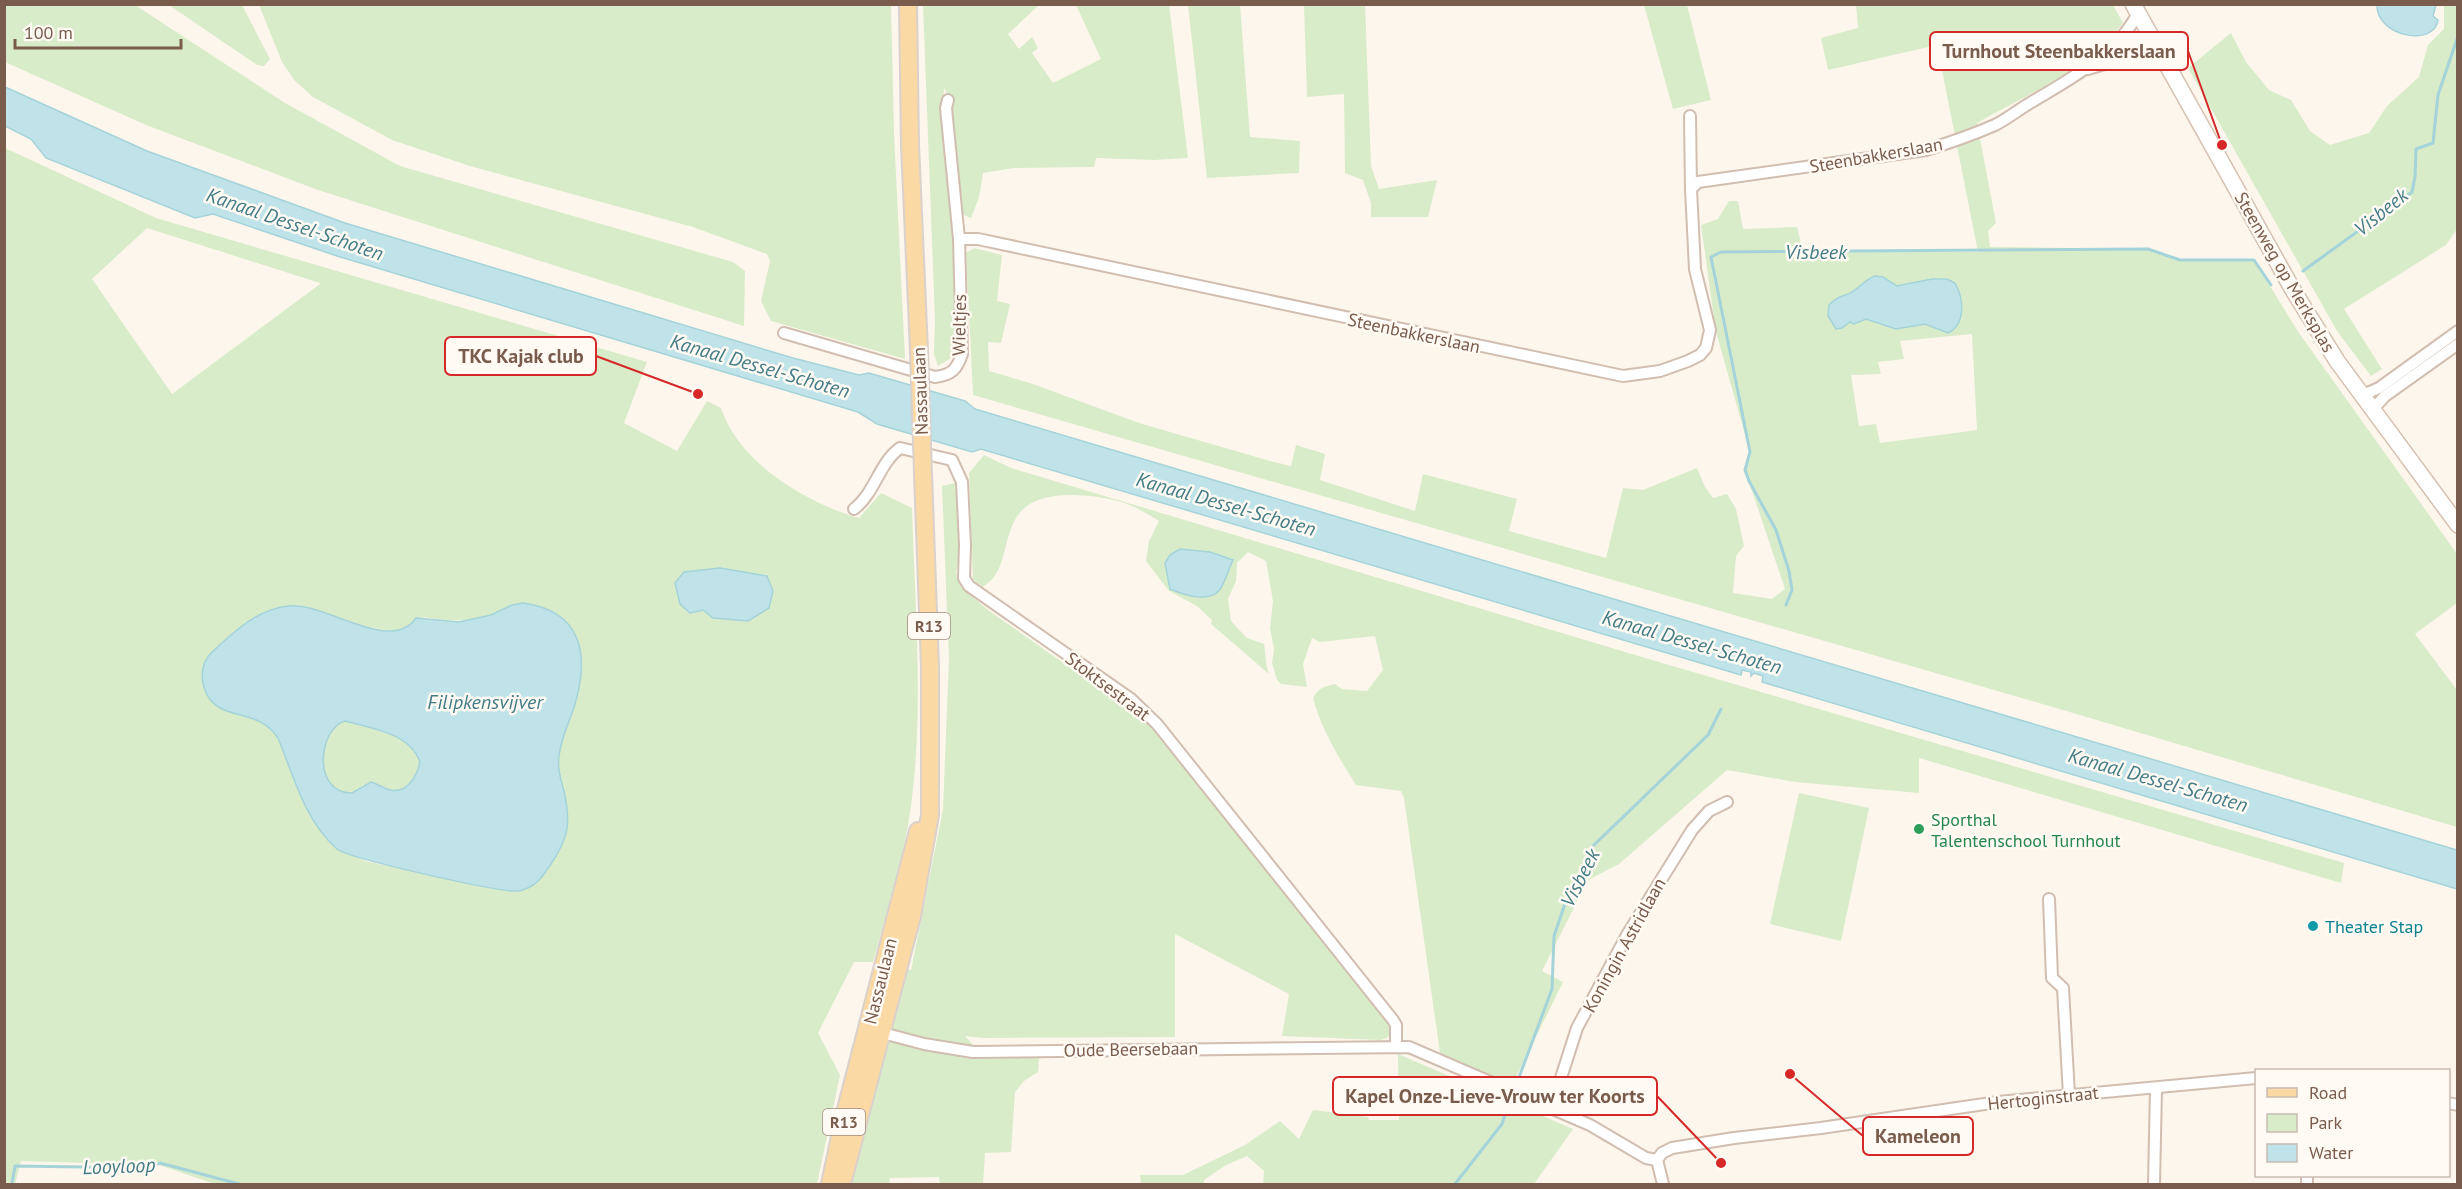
<svg xmlns="http://www.w3.org/2000/svg" width="2462" height="1189" font-family="'PT Sans',sans-serif">
<style>
.green{fill:#d8ecc9;fill-rule:evenodd}
.water{fill:#bfe3e8;stroke:#a5d3da;stroke-width:1.5;fill-rule:evenodd}
.lines{fill:none;stroke-linecap:round;stroke-linejoin:round}
.stream{stroke:#a5d3da;stroke-width:3}
.street-casing{stroke:#d1beb0;stroke-width:14}
.secondary-casing{stroke:#d6c0b0;stroke-width:18}
.primary-casing{stroke:#dad1cd;stroke-width:20}
.street{stroke:#fff;stroke-width:10}
.secondary{stroke:#fff;stroke-width:15}
.primary{stroke:#fbd9a5;stroke-width:16}
.primary-bridge-casing{stroke:#dad1cd;stroke-width:20;stroke-linecap:butt}
.primary-bridge{stroke:#fbd9a5;stroke-width:16}
.leisure-dot{fill:#2e9e5b;stroke:#fffaf3;stroke-width:2}
.culture-dot{fill:#0f9aa8;stroke:#fffaf3;stroke-width:2}
.labels{text-anchor:middle;dominant-baseline:central;stroke-width:5;stroke-linejoin:round;paint-order:stroke}
.shield{fill:#fffaf3;stroke:#a28b7f;stroke-width:1.5}
.shield-label{font-size:16px;font-weight:bold;fill:#7a5c4d}
.street-label{font-size:18px;fill:#7a5c4d;stroke:#fffaf3}
.leisure-label{font-size:18px;fill:#27864d;stroke:#fffaf3;text-anchor:start}
.culture-label{font-size:18px;fill:#0d838f;stroke:#fffaf3;text-anchor:start}
.water-label{font-size:20px;font-style:italic;fill:#437c86;stroke:#fffaf3}
.leader{fill:none;stroke:#d62828;stroke-width:2}
.callout-dot{fill:#d62828;stroke:#fffaf3;stroke-width:2}
.callout{fill:#fffaf3;stroke:#d62828;stroke-width:2}
.callout-label{font-size:20px;text-anchor:middle;font-weight:bold;fill:#7a5c4d}
</style>
<rect width="100%" height="100%" fill="#fdf6ec"/>
<g class="green">
<path d="M 5,4 L 135,5 L 285,103 L 400,166 L 733,262 L 745,271 L 744,326 L 318,190 L 146,125 L 5,62 Z"/>
<path d="M 169,5 L 242,5 L 270,59 L 264,66 L 257,65 Z"/>
<path d="M 259,5 L 891,5 L 894,133 L 905,359 L 771,321 L 761,301 L 770,261 L 767,254 L 693,227 L 470,166 L 392,140 L 313,97 L 295,81 L 282,62 Z"/>
<path d="M 923,5 L 1039,5 L 1008,34 L 1019,49 L 1032,37 L 1038,48 L 1032,53 L 1053,83 L 1101,59 L 1076,5 L 1169,5 L 1188,158 L 1154,160 L 1096,158 L 1094,167 L 1014,168 L 983,173 L 979,197 L 971,218 L 960,213 L 951,109 L 953,105 L 944,88 L 943,105 L 953,232 L 958,349 L 953,357 L 938,366 L 934,354 L 935,320 Z"/>
<path d="M 1188,5 L 1240,5 L 1250,137 L 1300,141 L 1299,173 L 1207,178 Z"/>
<path d="M 1304,5 L 1365,5 L 1371,166 L 1379,189 L 1437,180 L 1428,217 L 1371,217 L 1371,203 L 1363,180 L 1345,173 L 1344,94 L 1307,97 Z"/>
<path d="M 1644,5 L 1687,5 L 1711,100 L 1673,109 Z"/>
<path d="M 1856,5 L 2113,5 L 2123,23 C 2087,70 2027,95 1977,123 L 1996,223 L 1988,231 L 1990,247 L 2148,249 L 2180,260 L 2254,260 L 2299,333 L 2457,554 L 2457,603 L 2415,634 L 2457,690 L 2457,827 L 2046,705 L 973,395 L 966,253 L 974,248 L 1002,255 L 997,301 L 1010,304 L 1001,343 L 988,342 L 989,371 L 1033,384 L 1139,423 L 1270,461 L 1291,466 L 1296,445 L 1325,454 L 1320,480 L 1415,511 L 1423,474 L 1517,499 L 1509,531 L 1606,558 L 1623,488 L 1643,490 L 1697,468 L 1705,487 L 1713,498 L 1727,494 L 1736,509 L 1744,546 L 1736,556 L 1733,593 L 1772,599 L 1785,589 L 1745,470 L 1750,452 L 1716,332 L 1701,225 L 1718,219 L 1729,201 L 1738,201 L 1743,229 L 1797,227 L 1803,252 L 1978,252 L 1937,45 L 1828,70 L 1821,38 L 1858,28 ZM 1972,334 L 1977,430 L 1880,443 L 1876,424 L 1859,426 L 1851,375 L 1881,374 L 1878,362 L 1904,359 L 1900,341 Z"/>
<path d="M 2444,5 L 2457,5 L 2457,229 L 2446,245 L 2344,309 L 2382,369 L 2371,376 L 2337,331 L 2188,68 L 2231,33 L 2246,62 L 2269,90 L 2291,100 L 2310,131 L 2330,145 L 2369,133 L 2387,106 L 2419,77 L 2428,45 L 2444,29 Z"/>
<path d="M 5,148 L 156,218 L 647,362 L 624,423 L 677,451 L 707,401 L 721,408 C 739,463 806,503 859,518 L 881,493 L 912,508 C 915,607 924,708 911,806 C 904,859 887,911 873,962 L 854,962 L 818,1033 L 840,1075 L 817,1184 L 215,1184 L 159,1165 L 21,1161 L 15,1184 L 5,1184 ZM 147,228 L 320,283 L 320,284 L 172,394 L 92,279 ZM 523,603 C 581,611 590,652 576,702 C 570,721 559,739 558,759 C 558,773 563,787 566,800 C 574,837 558,854 537,883 L 486,888 L 365,861 L 338,850 L 305,806 L 278,737 C 269,724 261,722 247,716 C 234,711 221,702 208,696 L 203,678 L 226,640 L 234,632 L 264,612 L 277,608 L 299,605 L 364,626 L 390,631 L 407,629 L 424,617 C 447,622 468,622 491,615 C 503,611 511,605 523,603 Z"/>
<path d="M 984,455 L 1011,468 L 1642,657 L 2344,863 L 2341,883 L 1919,758 L 1919,793 L 1795,782 L 1727,770 L 1619,864 L 1588,880 L 1542,971 L 1563,982 L 1512,1085 L 1440,1053 L 1404,798 L 1401,791 L 1356,785 C 1339,758 1321,729 1313,698 C 1318,688 1325,686 1335,684 L 1342,689 L 1367,691 L 1383,670 L 1375,636 L 1320,642 L 1312,638 L 1303,664 L 1307,687 L 1281,684 L 1277,680 L 1272,663 L 1274,649 L 1270,628 L 1273,601 L 1266,561 L 1248,552 L 1237,563 L 1236,581 L 1228,599 L 1231,621 L 1247,638 L 1264,644 C 1266,654 1265,665 1269,674 L 1211,624 L 1212,620 L 1197,606 L 1169,591 L 1146,561 L 1149,541 L 1159,521 C 1146,513 1133,505 1118,501 C 1090,494 1036,488 1018,515 C 1002,537 1008,574 982,587 L 973,579 L 969,473 ZM 1180,549 L 1210,552 L 1233,560 C 1219,591 1221,601 1183,594 Z"/>
<path d="M 955,483 L 961,542 L 956,573 L 961,587 L 988,610 L 1146,721 L 1378,1009 L 1390,1024 L 1391,1034 L 1387,1038 L 1380,1040 L 1282,1036 L 1289,994 L 1175,934 L 1175,1037 L 984,1038 L 965,1036 L 982,1055 L 1039,1058 L 1038,1072 L 1024,1081 L 1015,1092 L 1011,1152 L 985,1153 L 983,1184 L 940,1184 L 939,1177 L 890,1178 L 889,1184 L 847,1184 L 903,968 L 911,970 L 943,809 L 949,659 L 942,486 Z"/>
<path d="M 345,721 C 371,728 410,733 420,762 L 414,779 L 400,791 L 392,791 L 378,784 L 363,785 C 352,799 331,790 324,775 C 318,761 329,725 345,721 Z"/>
<path d="M 1799,793 L 1869,808 L 1841,941 L 1770,924 Z"/>
<path d="M 1398,1054 L 1573,1129 L 1534,1184 L 1263,1184 L 1264,1171 L 1247,1156 L 1226,1165 L 1204,1180 L 1204,1184 L 1141,1184 L 1140,1175 L 1183,1175 L 1245,1145 L 1280,1121 L 1299,1139 L 1313,1110 L 1368,1117 L 1369,1120 L 1399,1120 Z"/>
</g>
<g class="water">
<path d="M 2377,5 L 2436,5 L 2433,16 L 2438,20 C 2434,48 2376,36 2377,5 Z"/>
<path d="M 5,87 L 147,151 L 345,223 L 793,358 L 859,375 L 869,373 L 965,401 L 975,409 L 2457,850 L 2457,889 L 1762,682 L 1763,676 L 1754,673 L 1751,676 L 1751,672 L 1742,670 L 1741,675 L 981,449 L 972,452 L 877,424 L 858,412 L 337,256 L 213,214 L 195,218 L 46,158 L 31,139 L 5,126 Z"/>
<path d="M 1875,276 L 1883,277 L 1897,286 L 1932,279 L 1947,279 L 1955,283 C 1964,299 1966,324 1948,333 L 1925,324 L 1896,329 L 1866,319 L 1854,324 L 1850,322 L 1842,328 L 1836,329 L 1828,316 L 1829,305 C 1836,297 1841,297 1850,293 C 1860,288 1864,280 1875,276 Z"/>
<path d="M 1180,549 L 1210,552 L 1233,560 C 1229,569 1226,578 1222,586 C 1213,605 1184,595 1170,589 L 1165,563 L 1170,555 Z"/>
<path d="M 720,568 L 767,576 L 773,591 L 769,608 L 748,621 L 713,618 L 703,610 L 690,613 L 680,604 L 675,583 L 684,572 Z"/>
<path d="M 523,603 C 581,611 590,653 575,704 C 570,721 561,737 559,756 C 557,768 561,780 564,791 C 571,823 569,837 551,864 C 547,869 543,877 537,882 C 533,886 523,891 517,891 C 501,893 347,858 337,849 C 304,820 294,776 278,738 C 258,708 225,721 209,698 C 200,684 199,664 212,652 C 234,632 257,609 289,606 C 323,601 391,655 416,618 L 459,622 L 491,615 L 512,605 ZM 345,721 C 371,728 410,733 420,762 C 417,776 407,794 390,790 C 383,788 378,784 371,782 L 352,793 C 311,793 319,728 345,721 Z"/>
</g>
<g class="lines">
<g class="stream">
<path d="M 2303,271 L 2412,192 L 2415,177 L 2416,149 L 2433,143 L 2438,95 L 2458,36"/>
<path d="M 1786,605 L 1792,590 L 1789,571 L 1776,530 L 1749,481 L 1745,470 L 1750,452 L 1711,257 L 1721,252 L 2148,249 L 2180,260 L 2254,260 L 2271,285"/>
<path d="M 1515,1088 L 1552,989 L 1554,936 L 1566,901 L 1587,864 L 1593,846 L 1708,735 L 1721,709"/>
<path d="M 12,1184 L 15,1166 L 151,1168 L 160,1163 L 239,1184"/>
<path d="M 1455,1184 L 1502,1124 L 1510,1100"/>
</g>
<defs>
<g id="street">
<path d="M 2088,69 L 2157,48"/>
<path d="M 1690,116 L 1691,189"/>
<path d="M 959,239 L 978,239 L 1623,376 L 1660,371 L 1688,361 L 1700,355 L 1706,348 L 1710,330 L 1695,269 L 1691,189 L 1698,182 L 1926,150 C 1949,143 1972,135 1995,125 C 2007,119 2018,110 2030,103 C 2068,80 2117,55 2138,13"/>
<path d="M 784,333 L 935,377 C 952,375 957,369 962,354 L 959,239 L 946,108 L 948,100"/>
<path d="M 2363,395 L 2379,388 L 2458,331"/>
<path d="M 2373,409 L 2385,396 L 2458,344"/>
<path d="M 854,509 C 875,493 879,463 900,448 L 952,460 L 962,482 L 965,545 L 964,578 L 969,586 L 1131,699 L 1157,724 L 1393,1020 L 1396,1025 L 1396,1047"/>
<path d="M 2049,899 L 2052,978 L 2063,988 L 2069,1095"/>
<path d="M 875,1031 L 924,1044 L 973,1052 L 1409,1047 L 1590,1125 L 1646,1158 L 1657,1160"/>
<path d="M 2448,1103 L 2458,1105"/>
<path d="M 1551,1109 L 1577,1028 L 1627,935 L 1692,830 L 1709,811 L 1727,802"/>
<path d="M 1657,1160 L 1662,1153 L 1672,1148 L 1734,1138 L 1821,1128 L 1998,1102 L 2256,1078"/>
<path d="M 1657,1160 L 1663,1184"/>
<path d="M 2154,1184 L 2156,1089"/>
<path d="M 2307,1184 L 2307,1176"/>
</g>
<path id="secondary" d="M 2133,4 L 2293,290 L 2337,361 L 2458,525"/>
<g id="primary">
<path d="M 908,4 L 910,145 L 919,351"/>
<path d="M 830,1184 L 845,1113 L 918,831"/>
<path d="M 842,1184 L 912,916 L 930,815 L 930,667 L 923,474"/>
</g>
</defs>
<use href="#street" class="street-casing"/>
<use href="#secondary" class="secondary-casing"/>
<use href="#primary" class="primary-casing"/>
<use href="#street" class="street"/>
<use href="#secondary" class="secondary"/>
<use href="#primary" class="primary"/>
<defs>
<path id="primary-bridge" d="M 919,351 L 923,474"/>
</defs>
<use href="#primary-bridge" class="primary-bridge-casing"/>
<use href="#primary-bridge" class="primary-bridge"/>
</g>
<circle class="leisure-dot" cx="1919" cy="829" r="6"/>
<circle class="culture-dot" cx="2313" cy="926" r="6"/>
<g class="labels">
<g class="shield">
<rect x="908" y="613" width="42" height="26" rx="4.5"/>
<rect x="823" y="1109" width="42" height="26" rx="4.5"/>
</g>
<g class="shield-label">
<text x="929" y="626">R13</text>
<text x="844" y="1122">R13</text>
</g>
<g class="street-label">
<text transform="translate(1876 155) rotate(-10)">Steenbakkerslaan</text>
<text transform="translate(2285 272) rotate(60)">Steenweg op Merksplas</text>
<text transform="translate(959 325) rotate(-89)">Wieltjes</text>
<text transform="translate(1414 333) rotate(12)">Steenbakkerslaan</text>
<text transform="translate(920 391) rotate(-92)">Nassaulaan</text>
<text transform="translate(1108 686) rotate(37)">Stoktsestraat</text>
<text transform="translate(1624 945) rotate(-61)">Koningin Astridlaan</text>
<text transform="translate(880 981) rotate(-76)">Nassaulaan</text>
<text transform="translate(1131 1049) rotate(-1)">Oude Beersebaan</text>
<text transform="translate(2043 1098) rotate(-6)">Hertoginstraat</text>
</g>
<g class="leisure-label">
<text x="1931" y="819">Sporthal<tspan x="1931" dy="21">Talentenschool Turnhout</tspan></text>
</g>
<g class="culture-label">
<text x="2325" y="926">Theater Stap</text>
</g>
<g class="water-label">
<text transform="translate(2381 212) rotate(-39)">Visbeek</text>
<text transform="translate(295 224) rotate(19)">Kanaal Dessel-Schoten</text>
<text x="1816" y="252">Visbeek</text>
<text transform="translate(760 366) rotate(16)">Kanaal Dessel-Schoten</text>
<text transform="translate(1226 504) rotate(16)">Kanaal Dessel-Schoten</text>
<text transform="translate(1692 642) rotate(16)">Kanaal Dessel-Schoten</text>
<text x="485" y="702">Filipkensvijver</text>
<text transform="translate(2158 780) rotate(16)">Kanaal Dessel-Schoten</text>
<text transform="translate(1580 878) rotate(-63)">Visbeek</text>
<text transform="translate(119 1166) rotate(-2)">Looyloop</text>
</g>
</g>
<path class="leader" d="M2222 145L2188 51M698 394L596 356M1721 1163L1657 1096M1790 1074L1863 1136"/>
<g class="callout-dot">
<circle cx="2222" cy="145" r="6"/>
<circle cx="698" cy="394" r="6"/>
<circle cx="1721" cy="1163" r="6"/>
<circle cx="1790" cy="1074" r="6"/>
</g>
<g class="callout">
<rect x="1930" y="32" width="258" height="38" rx="6"/>
<rect x="445" y="337" width="151" height="38" rx="6"/>
<rect x="1333" y="1077" width="324" height="38" rx="6"/>
<rect x="1863" y="1117" width="110" height="38" rx="6"/>
</g>
<g class="callout-label">
<text x="2059" y="58">Turnhout Steenbakkerslaan</text>
<text x="521" y="363">TKC Kajak club</text>
<text x="1495" y="1103">Kapel Onze-Lieve-Vrouw ter Koorts</text>
<text x="1918" y="1143">Kameleon</text>
</g>
<rect width="2462" height="1189" fill="none" stroke="#7a5c4d" stroke-width="12"/>
<rect x="2255" y="1069" width="195" height="108" fill="#fffaf3" stroke="#cabbb1" stroke-width="1.5"/>
<rect x="2267" y="1088" width="30" height="9" fill="#fbd9a5" stroke="#cabbb1" stroke-width="1.5"/>
<text x="2309" y="1099" font-size="18" fill="#7a5c4d">Road</text>
<rect x="2267" y="1114" width="30" height="18" fill="#d8ecc9" stroke="#cabbb1" stroke-width="1.5"/>
<text x="2309" y="1129" font-size="18" fill="#7a5c4d">Park</text>
<rect x="2267" y="1144" width="30" height="18" fill="#bfe3e8" stroke="#cabbb1" stroke-width="1.5"/>
<text x="2309" y="1159" font-size="18" fill="#7a5c4d">Water</text>
<path d="M15 39v9h166v-9" fill="none" stroke="#7a5c4d" stroke-width="3"/>
<text x="24" y="39" font-size="18" fill="#7a5c4d" stroke="#fffaf3" stroke-width="4.5" paint-order="stroke">100 m</text>
</svg>
